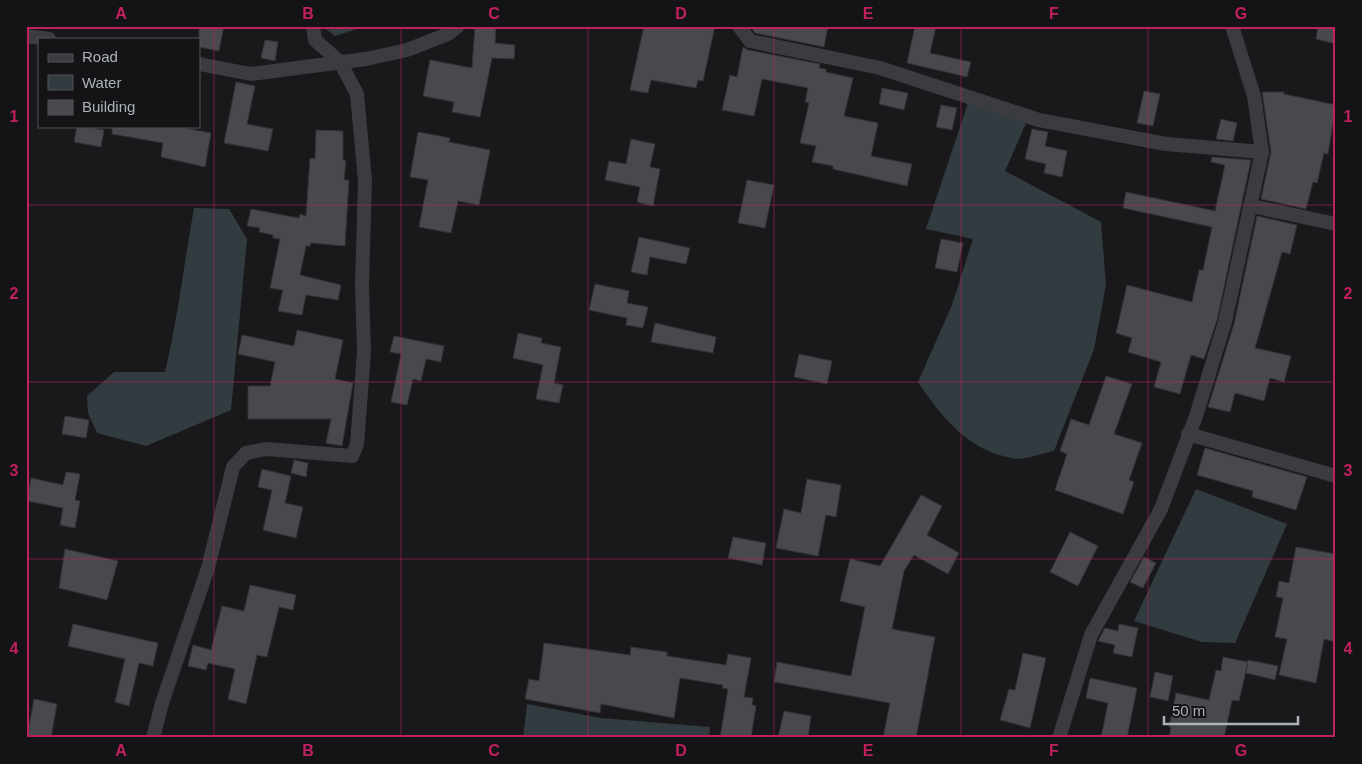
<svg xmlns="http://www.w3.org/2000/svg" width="1362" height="764" font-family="Helvetica,sans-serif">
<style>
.water{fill:#323c40}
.building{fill:#48494d;stroke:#333437}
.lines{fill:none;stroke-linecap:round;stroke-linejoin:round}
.minor{stroke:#3a3c40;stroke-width:14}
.grid{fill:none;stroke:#c12060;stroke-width:1;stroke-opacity:0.55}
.neatline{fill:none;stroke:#c12060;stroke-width:2}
.grid-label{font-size:16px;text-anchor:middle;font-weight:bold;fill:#c12060}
</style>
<rect width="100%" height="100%" fill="#19191b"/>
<g class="water">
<path d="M 322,26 L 367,26 L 335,36 Z"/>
<path d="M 968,103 L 1027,121 L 1005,171 L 1101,222 L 1106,285 L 1094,349 L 1054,451 C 1042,453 1023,461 1012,458 C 968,451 941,416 918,382 L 952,305 L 973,239 L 926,229 Z"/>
<path d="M 194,208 L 229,209 L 247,239 L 231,410 L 146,446 L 97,433 L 88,413 L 87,396 L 114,372 L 165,372 C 178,318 184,263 194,208 Z"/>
<path d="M 1196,489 L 1287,524 L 1235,643 L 1202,642 L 1134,621 Z"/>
<path d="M 527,704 L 601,718 L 710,727 L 709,738 L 523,738 Z"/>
</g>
<g class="building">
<path d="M 199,26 L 224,26 L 219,51 L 199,47 Z"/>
<path d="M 475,26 L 496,26 L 495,43 L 515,45 L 514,59 L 492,58 L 480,117 L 452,112 L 454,102 L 423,96 L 430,60 L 472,68 Z"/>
<path d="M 644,26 L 715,26 L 703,81 L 698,80 L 696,88 L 651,80 L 648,93 L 630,90 Z"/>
<path d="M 750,26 L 828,26 L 824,47 L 755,33 Z"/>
<path d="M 915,26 L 936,26 L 930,53 L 971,62 L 967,77 L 907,63 Z"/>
<path d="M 1318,26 L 1336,26 L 1336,44 L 1316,39 Z"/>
<path d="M 265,40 L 278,42 L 275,61 L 261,58 Z"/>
<path d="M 743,47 L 748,50 L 820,64 L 819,68 L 826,69 L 826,72 L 853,78 L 844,116 L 878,123 L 871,156 L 912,164 L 907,186 L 833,169 L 833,166 L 812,162 L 816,146 L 800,143 L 809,103 L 805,102 L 808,88 L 762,79 L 754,116 L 722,110 L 730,75 L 737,77 Z"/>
<path d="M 236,82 L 255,86 L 247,124 L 273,129 L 268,151 L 224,143 Z"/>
<path d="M 882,88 L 908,93 L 904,110 L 879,104 Z"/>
<path d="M 1144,91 L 1160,94 L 1153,126 L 1137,123 Z"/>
<path d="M 1262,92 L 1284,92 L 1284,94 L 1336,105 L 1328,154 L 1324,153 L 1317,183 L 1313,182 L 1306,209 L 1261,199 L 1271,152 Z"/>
<path d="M 941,105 L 957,108 L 952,130 L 936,127 Z"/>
<path d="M 1221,119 L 1237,123 L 1233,141 L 1216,139 Z"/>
<path d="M 77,126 L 104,130 L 101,147 L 74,142 Z"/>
<path d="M 112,126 L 174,126 L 211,133 L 205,167 L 161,157 L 163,143 L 112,134 Z"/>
<path d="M 1032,129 L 1048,132 L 1045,146 L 1067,151 L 1062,177 L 1044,173 L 1046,164 L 1025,159 Z"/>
<path d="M 316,130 L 343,131 L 343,160 L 346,161 L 344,180 L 349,180 L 345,246 L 311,243 L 310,246 L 306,246 L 300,275 L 341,285 L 338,300 L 306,295 L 302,315 L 278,311 L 283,290 L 270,288 L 280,239 L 273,238 L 273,235 L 259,232 L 260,228 L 247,226 L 251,209 L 299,218 L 300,214 L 306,216 L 310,158 L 315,159 Z"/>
<path d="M 418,132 L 450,138 L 449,142 L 490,150 L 479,205 L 458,201 L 451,233 L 419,227 L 428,180 L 410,177 Z"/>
<path d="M 631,139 L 655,144 L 650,167 L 660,169 L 653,206 L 637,202 L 640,187 L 605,180 L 609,161 L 626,164 Z"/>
<path d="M 1212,157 L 1251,160 L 1217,320 L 1204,359 L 1191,355 L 1180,394 L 1154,387 L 1161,362 L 1128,352 L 1132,338 L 1116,333 L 1127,285 L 1192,302 L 1199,270 L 1203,270 L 1212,227 L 1123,208 L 1126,192 L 1215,211 L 1225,165 L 1211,162 Z"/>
<path d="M 747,180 L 774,185 L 765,228 L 738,223 Z"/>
<path d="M 1257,216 L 1297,225 L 1290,254 L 1282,252 L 1255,348 L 1291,356 L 1284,382 L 1270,378 L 1264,401 L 1235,393 L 1230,412 L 1208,407 L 1234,324 Z"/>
<path d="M 639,237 L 690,248 L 686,264 L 650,257 L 647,275 L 631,272 Z"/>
<path d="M 941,239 L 963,243 L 957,272 L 935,268 Z"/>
<path d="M 595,284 L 629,291 L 627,303 L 648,307 L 643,328 L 626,325 L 627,318 L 589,310 Z"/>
<path d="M 655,323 L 716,337 L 713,353 L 651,342 Z"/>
<path d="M 297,330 L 343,340 L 335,379 L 353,383 L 342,446 L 326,443 L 331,419 L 248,419 L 248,386 L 270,386 L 275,362 L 238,354 L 242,335 L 294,346 Z"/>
<path d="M 518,333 L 542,338 L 541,343 L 561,347 L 554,383 L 563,385 L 559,403 L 536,399 L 543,365 L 513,358 Z"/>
<path d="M 394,336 L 444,346 L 441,362 L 426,359 L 421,381 L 413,379 L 407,405 L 391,402 L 401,354 L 390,352 Z"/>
<path d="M 799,354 L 832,361 L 827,384 L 794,377 Z"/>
<path d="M 1106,376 L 1132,384 L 1114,434 L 1142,443 L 1129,480 L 1134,482 L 1123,514 L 1055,490 L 1067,454 L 1060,451 L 1071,419 L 1089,425 Z"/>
<path d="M 65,416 L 89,420 L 86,438 L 62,434 Z"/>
<path d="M 1205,448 L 1307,477 L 1296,510 L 1252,497 L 1253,491 L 1197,475 Z"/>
<path d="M 294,460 L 308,463 L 306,477 L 291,473 Z"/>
<path d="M 262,469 L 291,476 L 285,503 L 303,507 L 296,538 L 263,530 L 272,490 L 258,487 Z"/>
<path d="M 66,472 L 80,474 L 75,500 L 80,501 L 75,528 L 60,525 L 63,508 L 27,501 L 31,478 L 63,485 Z"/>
<path d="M 807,479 L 841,485 L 836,517 L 826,515 L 818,556 L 776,548 L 784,509 L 801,513 Z"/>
<path d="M 921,495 L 942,506 L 927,535 L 959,553 L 948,574 L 914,555 L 904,571 L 892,629 L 935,637 L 916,738 L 883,738 L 890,703 L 774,682 L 777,662 L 851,676 L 865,607 L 840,601 L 850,559 L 880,566 Z"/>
<path d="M 1070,532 L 1098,546 L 1078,586 L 1050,572 Z"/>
<path d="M 733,537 L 766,543 L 762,565 L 728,558 Z"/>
<path d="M 1296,547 L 1336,554 L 1336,642 L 1324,639 L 1316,683 L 1279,675 L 1287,639 L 1275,637 L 1283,598 L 1276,597 L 1279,581 L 1289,583 Z"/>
<path d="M 65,549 L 118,561 L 107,600 L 59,588 Z"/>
<path d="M 1144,557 L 1156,563 L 1143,588 L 1130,582 Z"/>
<path d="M 250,585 L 296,595 L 293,610 L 279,607 L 267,657 L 257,655 L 246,704 L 228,699 L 235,669 L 208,663 L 206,670 L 188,666 L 193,645 L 211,650 L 222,606 L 244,611 Z"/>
<path d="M 73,624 L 158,643 L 153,666 L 139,663 L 129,706 L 115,702 L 125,659 L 68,646 Z"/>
<path d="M 1119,624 L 1138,628 L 1132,657 L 1113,653 L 1115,645 L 1098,641 L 1105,628 L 1118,631 Z"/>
<path d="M 544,643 L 630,655 L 631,647 L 667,652 L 667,656 L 726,665 L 728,654 L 751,658 L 744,697 L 753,698 L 752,705 L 756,706 L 751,738 L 720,738 L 728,689 L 722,688 L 723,685 L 680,678 L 674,718 L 601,704 L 600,713 L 525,699 L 529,679 L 539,681 Z"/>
<path d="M 1023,653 L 1046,658 L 1030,728 L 1000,720 L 1009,689 L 1015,690 Z"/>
<path d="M 1223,657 L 1248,662 L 1239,701 L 1232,700 L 1224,738 L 1169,738 L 1171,727 L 1169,727 L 1176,693 L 1209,700 L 1216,670 L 1221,671 Z"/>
<path d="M 1248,660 L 1278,666 L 1275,680 L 1246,673 Z"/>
<path d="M 1155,672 L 1173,676 L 1168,701 L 1150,697 Z"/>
<path d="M 1090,678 L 1137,688 L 1127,738 L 1101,738 L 1108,703 L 1086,698 Z"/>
<path d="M 34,699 L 57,704 L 51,738 L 27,738 Z"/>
<path d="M 784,711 L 811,716 L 808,738 L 778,738 Z"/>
</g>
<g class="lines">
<g class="minor">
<path d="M 739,26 L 750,41 L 880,68 L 1039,120 L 1166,144 L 1262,152"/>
<path d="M 26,36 L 49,39"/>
<path d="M 199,64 L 251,74 L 366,59 L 407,50 L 448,34 L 458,26"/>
<path d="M 1252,206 L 1336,224"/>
<path d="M 1188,434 L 1336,476"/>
<path d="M 153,738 L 162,703 L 208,568 L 233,467 L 246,453 L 266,449 L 352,456 L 357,444 L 364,352 L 362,285 L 365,181 L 357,94 L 340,62 L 315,40 L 313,26"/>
<path d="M 1059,738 L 1091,635 L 1161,509 L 1196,416 L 1225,322 L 1262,152 L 1254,96 L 1232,26"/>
</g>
</g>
<path class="grid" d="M 214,26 L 214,738M 401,26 L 401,738M 588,26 L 588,738M 774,26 L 774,738M 961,26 L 961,738M 1148,26 L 1148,738M 26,205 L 1336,205M 26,382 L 1336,382M 26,559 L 1336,559"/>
<rect width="1362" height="764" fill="none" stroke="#141416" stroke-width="55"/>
<rect x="38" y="38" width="162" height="90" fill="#141416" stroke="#515357"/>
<rect x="48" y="54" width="25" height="8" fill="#3a3c40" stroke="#515357"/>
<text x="82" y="62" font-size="15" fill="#acb2b9">Road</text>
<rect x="48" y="75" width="25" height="15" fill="#323c40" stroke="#515357"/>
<text x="82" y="88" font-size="15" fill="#acb2b9">Water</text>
<rect x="48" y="100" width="25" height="15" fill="#48494d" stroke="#515357"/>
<text x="82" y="112" font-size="15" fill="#acb2b9">Building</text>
<path d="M1164 716v8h134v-8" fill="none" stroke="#acb2b9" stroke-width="2.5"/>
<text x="1172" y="716" font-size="15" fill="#acb2b9" stroke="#141416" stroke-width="4" paint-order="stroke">50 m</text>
<rect x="28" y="28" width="1306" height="708" class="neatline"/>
<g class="grid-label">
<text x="121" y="19">A</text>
<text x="308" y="19">B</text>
<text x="494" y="19">C</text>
<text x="681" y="19">D</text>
<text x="868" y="19">E</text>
<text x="1054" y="19">F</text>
<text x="1241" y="19">G</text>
<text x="14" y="122">1</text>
<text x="1348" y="122">1</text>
<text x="14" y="299">2</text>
<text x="1348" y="299">2</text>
<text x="14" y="476">3</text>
<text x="1348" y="476">3</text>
<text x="14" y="654">4</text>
<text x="1348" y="654">4</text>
<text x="121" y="756">A</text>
<text x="308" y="756">B</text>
<text x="494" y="756">C</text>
<text x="681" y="756">D</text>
<text x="868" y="756">E</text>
<text x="1054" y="756">F</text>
<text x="1241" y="756">G</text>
</g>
</svg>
